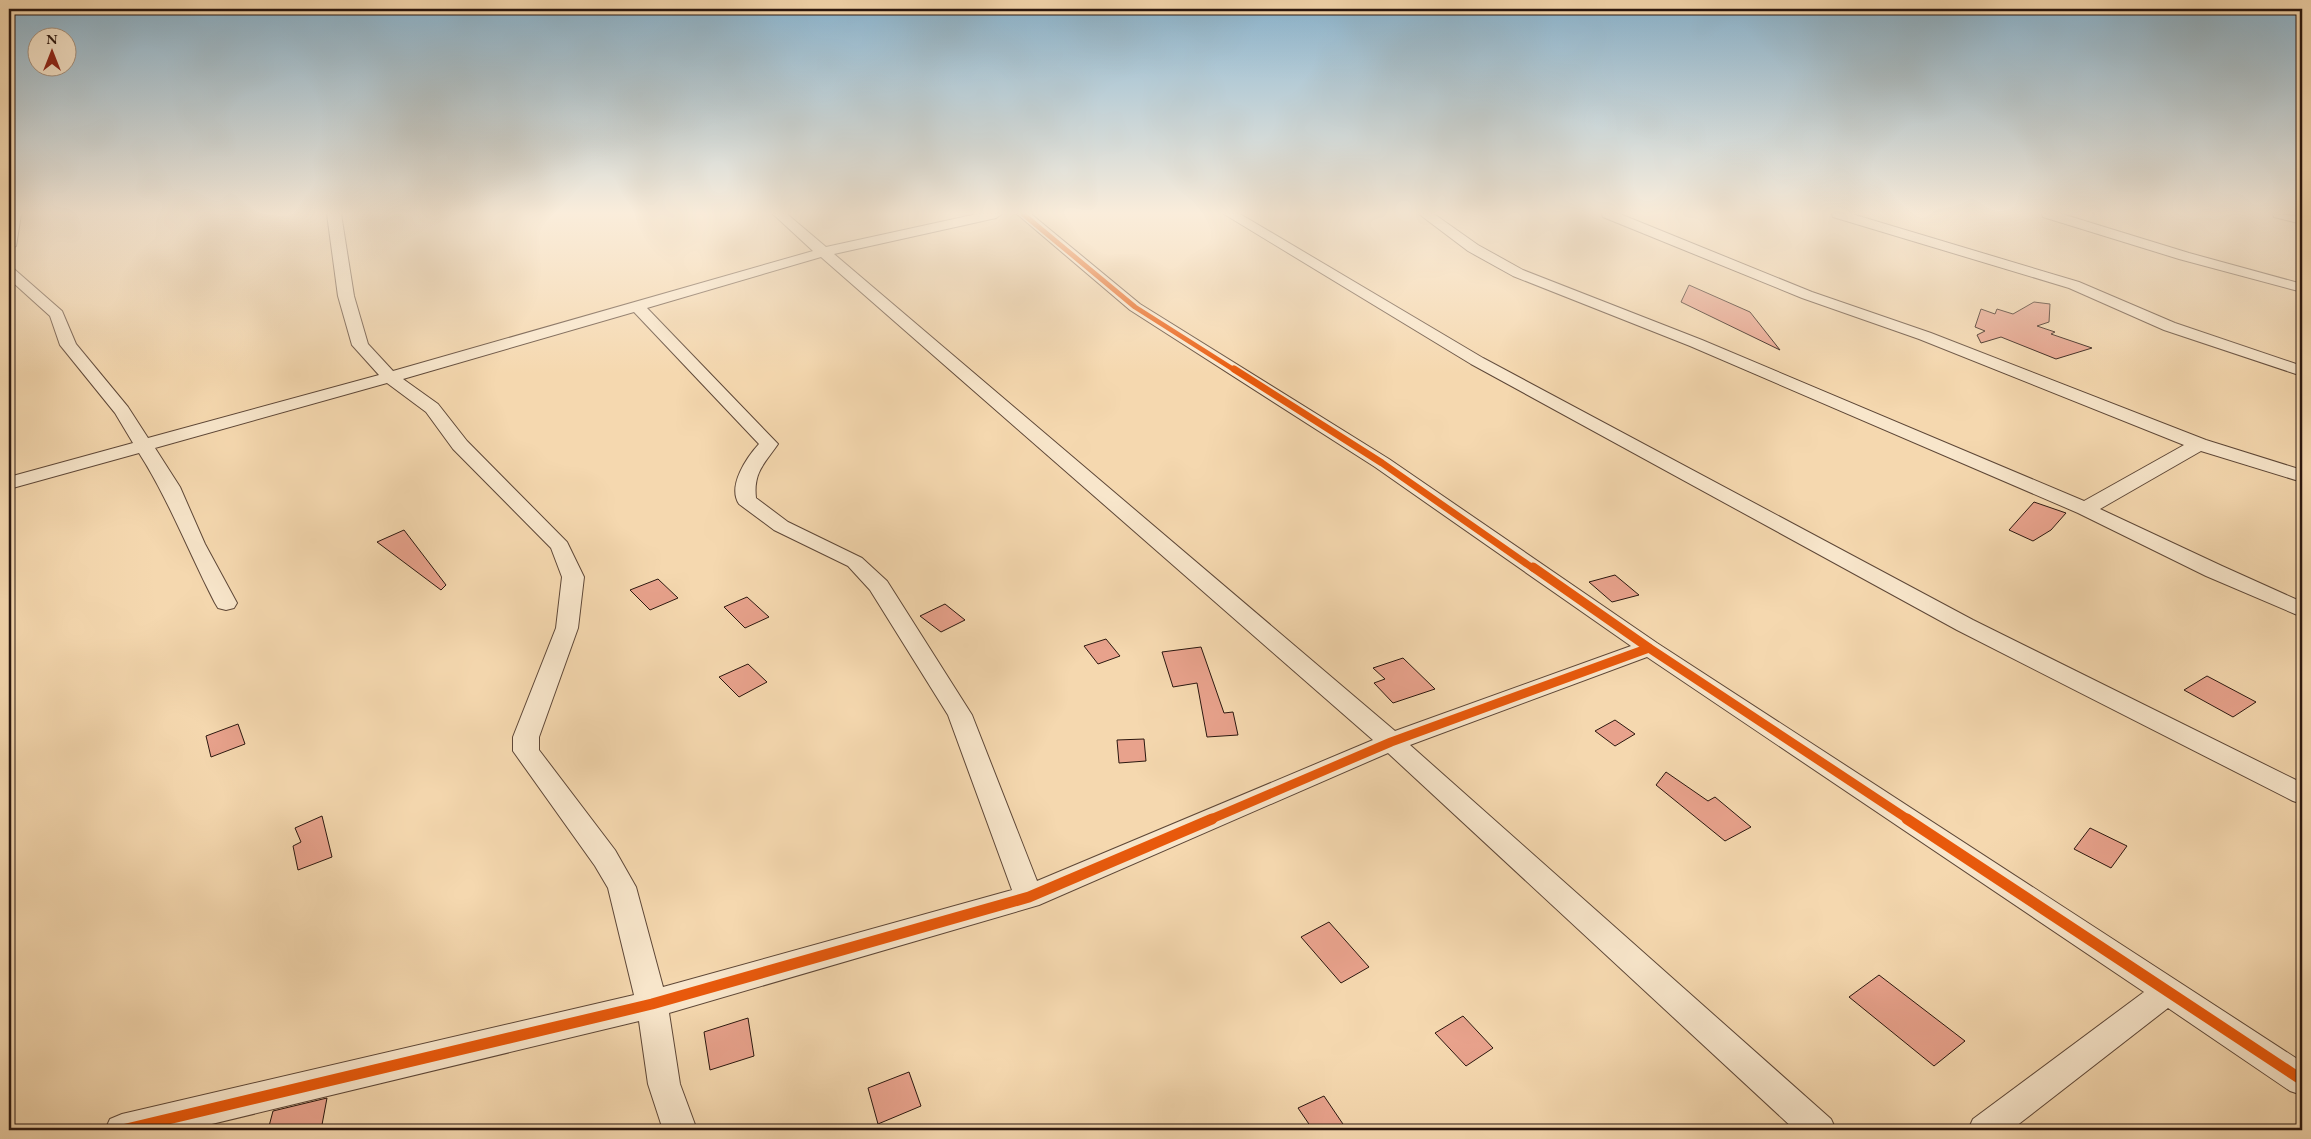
<svg xmlns="http://www.w3.org/2000/svg" width="2311" height="1139" font-family="'EB Garamond',serif">
<style>
.building{fill:#e8a28c;stroke:#2b170f}
.lines{fill:none;stroke-linecap:round;stroke-linejoin:round}
.minor-casing{stroke:#5e4737;stroke-width:2}
.minor{fill:#f8e6cb;fill-rule:evenodd}
.cycleway-far3-casing{stroke:#f8e6cb;stroke-width:7}
.cycleway-far2-casing{stroke:#f8e6cb;stroke-width:9}
.cycleway-far1-casing{stroke:#f8e6cb;stroke-width:12}
.cycleway-casing{stroke:#f8e6cb;stroke-width:14}
.cycleway-far3{stroke:#e8590c;stroke-width:5}
.cycleway-far2{stroke:#e8590c;stroke-width:7}
.cycleway-far1{stroke:#e8590c;stroke-width:9}
.cycleway{stroke:#e8590c;stroke-width:11}
</style>
<rect width="100%" height="100%" fill="#f5d8af"/>
<filter id="stains"><feTurbulence type="fractalNoise" baseFrequency=".004" numOctaves="4"/><feColorMatrix values="0 0 0 0 .2 0 0 0 0 .09 0 0 0 0 .02 0 0 0 .5 -.17"/></filter>
<radialGradient id="worn" r=".72"><stop offset=".6" stop-color="#630" stop-opacity="0"/><stop offset="1" stop-color="#630" stop-opacity=".3"/></radialGradient>
<g class="building">
<path d="M 1689,285 L 1750,312 L 1780,350 L 1681,302 Z"/>
<path d="M 2034,302 L 2050,304 L 2049,322 L 2037,326 L 2055,332 L 2051,334 L 2092,348 L 2056,359 L 2001,337 L 1981,343 L 1977,335 L 1985,331 L 1975,327 L 1981,309 L 1995,314 L 1997,309 L 2013,314 Z"/>
<path d="M 2034,502 L 2066,513 L 2051,530 L 2033,541 L 2009,530 Z"/>
<path d="M 404,530 L 446,585 L 441,590 L 377,542 Z"/>
<path d="M 1615,575 L 1639,595 L 1612,602 L 1589,582 Z"/>
<path d="M 658,579 L 678,598 L 650,610 L 630,590 Z"/>
<path d="M 747,597 L 769,617 L 745,628 L 724,607 Z"/>
<path d="M 945,604 L 965,620 L 941,632 L 920,616 Z"/>
<path d="M 1106,639 L 1120,656 L 1098,664 L 1084,646 Z"/>
<path d="M 1201,647 L 1224,713 L 1233,712 L 1238,735 L 1207,737 L 1197,683 L 1173,687 L 1162,652 Z"/>
<path d="M 1403,658 L 1435,689 L 1393,703 L 1374,683 L 1385,679 L 1373,668 Z"/>
<path d="M 748,664 L 767,682 L 739,697 L 719,677 Z"/>
<path d="M 2207,676 L 2256,702 L 2233,717 L 2184,690 Z"/>
<path d="M 1615,720 L 1635,734 L 1615,746 L 1595,731 Z"/>
<path d="M 238,724 L 245,744 L 211,757 L 206,736 Z"/>
<path d="M 1144,739 L 1146,761 L 1119,763 L 1117,740 Z"/>
<path d="M 1666,772 L 1708,801 L 1715,797 L 1751,827 L 1725,841 L 1656,785 Z"/>
<path d="M 322,816 L 332,857 L 298,870 L 293,846 L 301,842 L 295,828 Z"/>
<path d="M 2090,828 L 2127,846 L 2111,868 L 2074,849 Z"/>
<path d="M 1329,922 L 1369,967 L 1341,983 L 1301,937 Z"/>
<path d="M 1879,975 L 1965,1041 L 1934,1066 L 1849,997 Z"/>
<path d="M 1463,1016 L 1493,1048 L 1466,1066 L 1435,1033 Z"/>
<path d="M 748,1018 L 754,1056 L 710,1070 L 704,1032 Z"/>
<path d="M 909,1072 L 921,1106 L 878,1124 L 868,1088 Z"/>
<path d="M 1324,1096 L 1347,1130 L 1313,1130 L 1298,1108 Z"/>
<path d="M 327,1098 L 321,1130 L 268,1130 L 273,1111 Z"/>
</g>
<g class="lines">
<defs>
<g id="minor">
<path d="M 9,214 L 21,214 L 16,246 L 9,250 Z"/>
<path d="M 327,214 L 341,214 L 354,296 L 368,344 L 393,371 L 813,251 L 773,214 L 787,214 L 826,247 L 977,214 L 1002,214 L 996,218 L 834,254 L 1395,731 L 1631,646 L 1375,467 L 1130,310 L 1017,214 L 1031,214 L 1140,304 L 1389,459 L 1657,643 L 2302,1062 L 2302,1095 L 2290,1091 L 2168,1008 L 2011,1130 L 1968,1130 L 1973,1119 L 2144,992 L 1647,657 L 1410,745 L 1831,1119 L 1836,1130 L 1795,1130 L 1388,753 L 1039,905 L 669,1013 L 680,1084 L 697,1130 L 663,1130 L 648,1084 L 639,1021 L 187,1130 L 105,1130 L 110,1119 L 122,1114 L 634,995 L 608,888 L 595,866 L 513,751 L 513,737 L 556,628 L 562,577 L 551,548 L 453,449 L 426,412 L 387,383 L 155,448 L 180,487 L 205,544 L 237,603 L 234,608 L 226,610 L 218,608 L 215,603 C 189,553 169,500 139,453 L 9,489 L 9,477 L 133,443 L 115,413 L 60,345 L 50,316 L 9,279 L 9,268 L 14,269 L 62,311 L 76,344 L 128,407 L 148,438 L 379,375 L 352,345 L 338,296 ZM 821,257 L 1373,740 L 1037,881 L 972,715 L 887,581 L 862,558 L 788,522 L 756,498 C 753,472 765,463 778,444 L 647,308 ZM 634,312 L 759,444 C 747,457 727,486 739,504 L 774,530 L 848,566 L 870,590 L 948,715 L 1012,890 L 663,987 L 636,887 L 615,850 L 539,750 L 539,737 L 578,628 L 584,577 L 567,542 L 467,441 L 438,404 L 403,379 Z"/>
<path d="M 1224,214 L 1240,214 L 1483,358 L 1973,620 L 2302,783 L 2302,804 L 2293,801 L 1957,630 L 1471,364 Z"/>
<path d="M 1419,214 L 1434,214 L 1478,245 L 1523,270 L 1702,340 L 2084,501 L 2184,445 L 1919,339 L 1802,298 L 1603,217 L 1602,214 L 1620,214 L 1812,292 L 1931,333 L 2206,440 L 2302,470 L 2302,482 L 2201,451 L 2100,509 L 2222,566 L 2302,602 L 2302,617 L 2206,576 L 2078,513 L 1690,346 L 1513,276 L 1468,251 Z"/>
<path d="M 1832,214 L 1852,214 L 2079,282 L 2175,323 L 2302,366 L 2302,376 L 2164,330 L 2069,288 L 1833,217 Z"/>
<path d="M 2042,214 L 2062,214 L 2189,253 L 2302,284 L 2302,292 L 2179,259 L 2043,217 Z"/>
<path d="M 2273,214 L 2302,216 L 2302,224 L 2274,217 Z"/>
</g>
</defs>
<use href="#minor" class="minor-casing"/>
<use href="#minor" class="minor"/>
<defs>
<path id="cycleway-far3" d="M 1023,214 L 1135,307 L 1236,371"/>
<path id="cycleway-far2" d="M 1234,369 L 1382,463 L 1534,569"/>
<g id="cycleway-far1">
<path d="M 1533,567 L 1649,648 L 1909,820"/>
<path d="M 1209,820 L 1391,742 L 1649,648"/>
</g>
<g id="cycleway">
<path d="M 1907,819 L 2302,1080"/>
<path d="M 122,1130 L 652,1004 L 1029,897 L 1212,819"/>
</g>
</defs>
<use href="#cycleway-far3" class="cycleway-far3-casing"/>
<use href="#cycleway-far2" class="cycleway-far2-casing"/>
<use href="#cycleway-far1" class="cycleway-far1-casing"/>
<use href="#cycleway" class="cycleway-casing"/>
<use href="#cycleway-far3" class="cycleway-far3"/>
<use href="#cycleway-far2" class="cycleway-far2"/>
<use href="#cycleway-far1" class="cycleway-far1"/>
<use href="#cycleway" class="cycleway"/>
</g>
<linearGradient id="sky" x2="0" y2="1"><stop stop-color="#8ab6d2"/><stop offset="0.57" stop-color="#faeddb"/><stop offset="1" stop-color="#faeddb" stop-opacity="0"/></linearGradient>
<rect width="2311" height="374" fill="url(#sky)"/>
<rect width="2311" height="1139" fill="none" stroke="#f5d8af" stroke-width="30"/>
<rect x="10" y="10" width="2291" height="1119" fill="none" stroke="#2b170f" stroke-width="2.5"/>
<rect x="15" y="15" width="2281" height="1109" fill="none" stroke="#2b170f"/>
<g transform="translate(52 52)"><circle r="24" fill="#f8e6cb" stroke="#a69380"/>
<path d="M0-4L9 19L0 12L-9 19Z" fill="#8f2418"/>
<text y="-8" font-size="14" font-weight="bold" text-anchor="middle" fill="#2b170f">N</text>
</g>
<rect width="100%" height="100%" filter="url(#stains)"/>
<rect width="100%" height="100%" fill="url(#worn)"/>
</svg>
